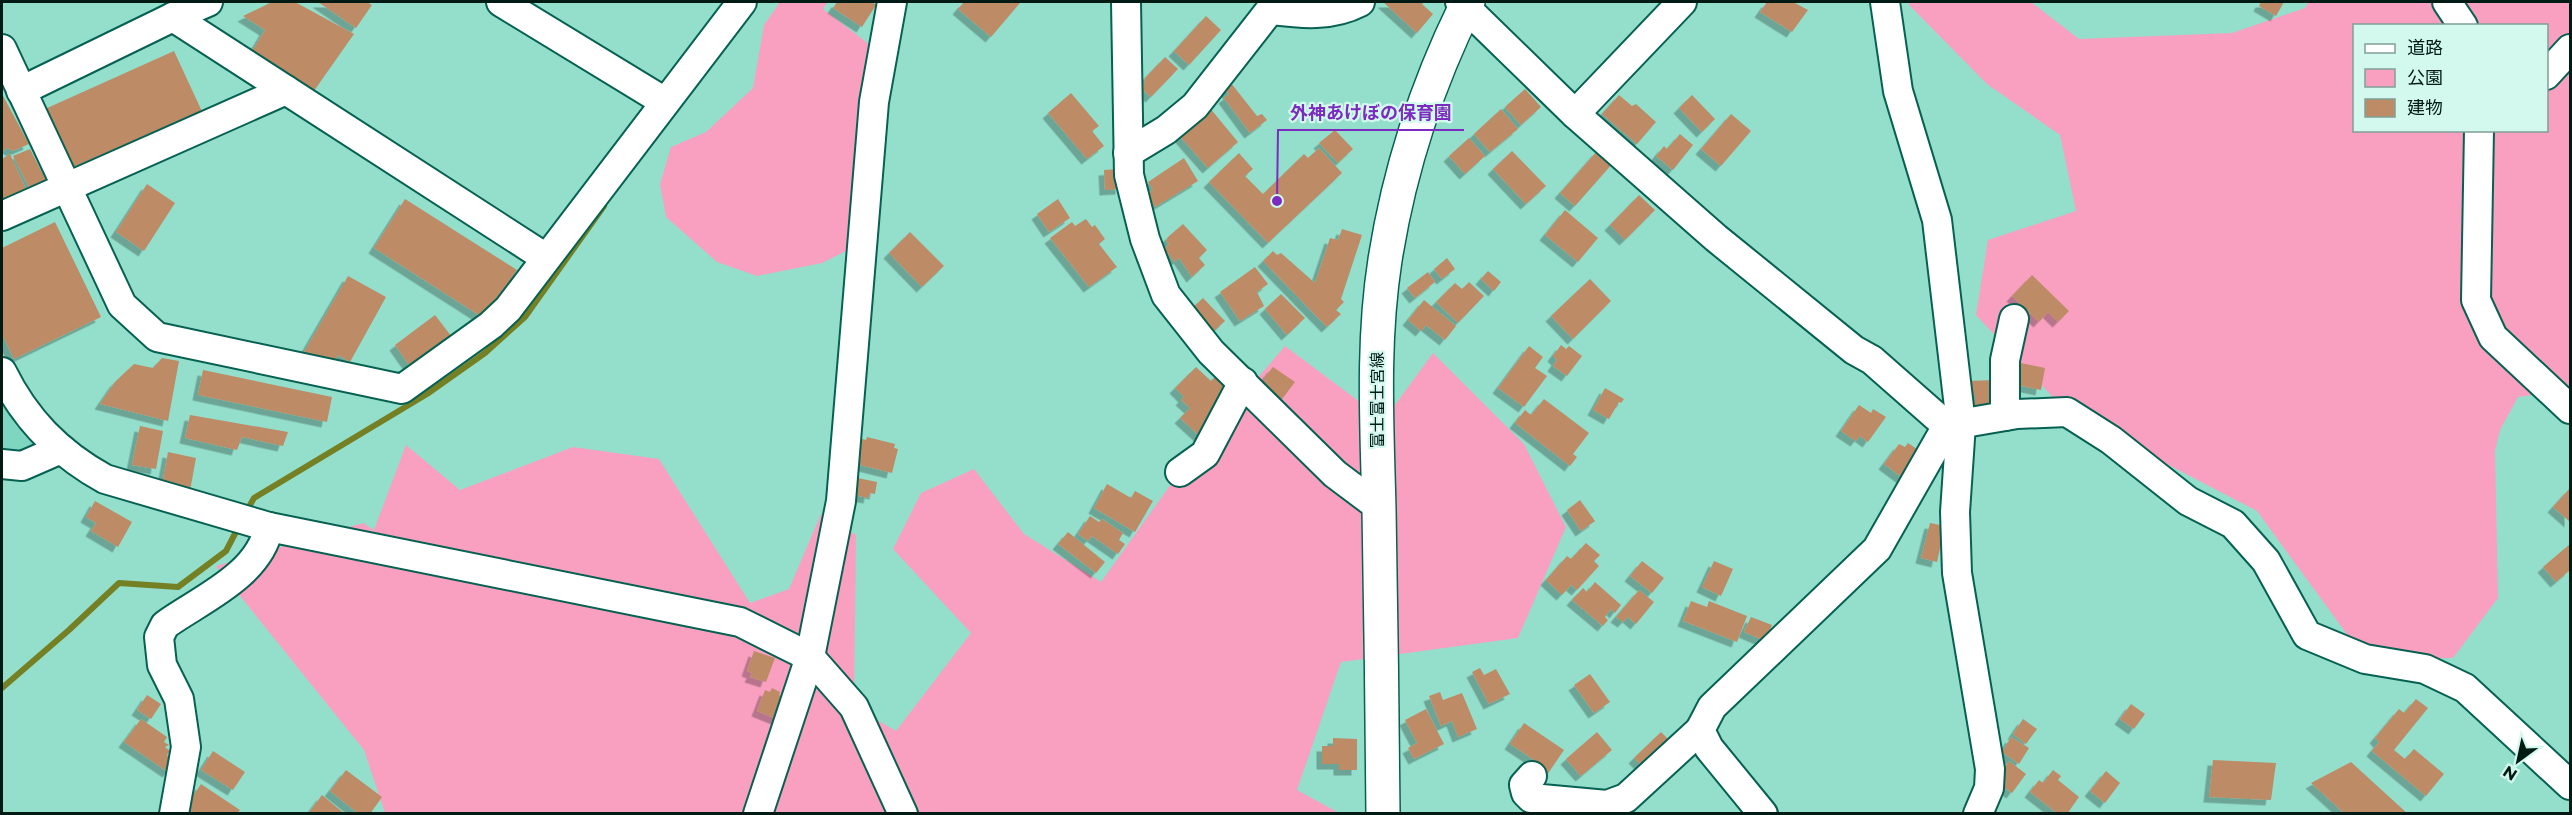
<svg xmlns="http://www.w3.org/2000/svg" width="2572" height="815" font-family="Montserrat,'Noto Sans JP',sans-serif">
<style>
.built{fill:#7ed5c0}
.green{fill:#f9a0c0;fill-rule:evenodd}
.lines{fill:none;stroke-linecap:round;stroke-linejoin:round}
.stream{stroke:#748023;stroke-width:6}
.building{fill:#bd8b66;filter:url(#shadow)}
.minor-casing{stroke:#076152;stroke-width:32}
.major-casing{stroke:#076152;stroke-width:36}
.minor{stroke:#fff;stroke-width:28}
.major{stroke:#fff;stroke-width:33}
.labels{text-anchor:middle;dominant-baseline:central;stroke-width:4.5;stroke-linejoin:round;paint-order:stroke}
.street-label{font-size:16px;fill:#001a14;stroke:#d3f8ed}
.leader{fill:none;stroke:#7b2cbf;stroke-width:2}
.callout-dot{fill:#7b2cbf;stroke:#d3f8ed;stroke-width:2}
.callout-label{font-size:18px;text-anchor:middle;font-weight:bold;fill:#7b2cbf;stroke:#d3f8ed;stroke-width:4.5;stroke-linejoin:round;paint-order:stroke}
</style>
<defs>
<filter id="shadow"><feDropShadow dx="-5.5" dy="5.5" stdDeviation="0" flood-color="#0004"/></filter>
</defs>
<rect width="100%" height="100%" fill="#93dfcc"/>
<path class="built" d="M 2,364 L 46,456 L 2,456 Z"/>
<g class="green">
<path d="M 780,2 L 828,2 L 823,9 L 874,48 L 851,209 L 850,249 L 822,263 L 757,276 L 717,262 L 666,217 L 660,184 L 671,147 L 706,132 L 753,88 L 764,25 Z"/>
<path d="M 1909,2 L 2031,2 L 2079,39 L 2232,33 L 2305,8 L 2309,2 L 2570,2 L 2570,390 L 2518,397 L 2500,430 L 2495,451 L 2498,598 L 2453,658 L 2365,659 L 2257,511 L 2067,412 L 1976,315 L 1988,240 L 2076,211 L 2060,135 L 1987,84 L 1909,5 ZM 2354,26 L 2546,26 L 2546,130 L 2354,130 Z"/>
<path d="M 1285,346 L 1384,420 L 1433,353 L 1524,444 L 1566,527 L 1518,638 L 1341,662 L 1297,790 L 1341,814 L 385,813 L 364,750 L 216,566 L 363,523 L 374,530 L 406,445 L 460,490 L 573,447 L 659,459 L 750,603 L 789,589 L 821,514 L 856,535 L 854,707 L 896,731 L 971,633 L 893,549 L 921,493 L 974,469 L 1024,534 L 1101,582 L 1194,452 Z"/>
</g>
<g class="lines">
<g class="stream">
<path d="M 246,512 L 254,498 L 427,394 L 485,353 L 525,317 L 604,206"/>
<path d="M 2,688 L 69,630 L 119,583 L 178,587 L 226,551 L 239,526"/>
</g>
</g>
<g class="building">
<path d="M 272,2 L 295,2 L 354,34 L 309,98 L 248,58 L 265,30 L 243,16 Z"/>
<path d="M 318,2 L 367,2 L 372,5 L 356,28 Z"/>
<path d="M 837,2 L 872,2 L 876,5 L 862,27 L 833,8 Z"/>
<path d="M 964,2 L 1018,2 L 1020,3 L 991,37 L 958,9 Z"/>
<path d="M 1383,2 L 1425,2 L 1422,4 L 1433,14 L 1417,33 Z"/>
<path d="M 1767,2 L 1793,2 L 1808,10 L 1792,32 L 1760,12 Z"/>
<path d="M 2261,2 L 2284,2 L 2276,16 L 2259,6 Z"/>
<path d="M 1206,16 L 1221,30 L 1189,65 L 1174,51 Z"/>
<path d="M 174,51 L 205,118 L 75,176 L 45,109 Z"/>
<path d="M 1165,57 L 1178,69 L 1151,97 L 1143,90 L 1145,78 Z"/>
<path d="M 1231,83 L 1257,116 L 1262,114 L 1267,120 L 1250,133 L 1224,98 L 1229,94 L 1224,88 Z"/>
<path d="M 1525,89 L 1541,107 L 1521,125 L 1505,107 Z"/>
<path d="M 1071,93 L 1099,126 L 1092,131 L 1104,146 L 1087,159 L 1048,113 Z"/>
<path d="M 2,94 L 29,144 L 13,151 L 8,148 L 2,152 Z"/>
<path d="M 1619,95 L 1632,106 L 1636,104 L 1656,122 L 1637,144 L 1602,114 Z"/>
<path d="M 1692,95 L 1715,119 L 1702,132 L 1679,108 Z"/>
<path d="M 1209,107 L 1238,142 L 1208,168 L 1178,134 Z"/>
<path d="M 1501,109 L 1518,129 L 1490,152 L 1474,134 Z"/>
<path d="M 1731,114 L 1751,131 L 1721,166 L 1701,149 Z"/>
<path d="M 1335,130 L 1353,149 L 1338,163 L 1319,143 Z"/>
<path d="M 1680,134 L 1693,145 L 1673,170 L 1656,156 L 1664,146 L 1667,149 Z"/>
<path d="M 1469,138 L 1485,156 L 1465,174 L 1449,156 Z"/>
<path d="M 1319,148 L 1342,173 L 1268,243 L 1209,182 L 1239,153 L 1253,169 L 1245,176 L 1263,194 L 1304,154 L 1308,158 Z"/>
<path d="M 30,149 L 51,190 L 35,199 L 13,156 Z"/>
<path d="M 1598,150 L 1613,163 L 1575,206 L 1560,193 Z"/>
<path d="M 1512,151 L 1546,186 L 1526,204 L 1493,169 Z"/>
<path d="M 10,154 L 30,198 L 2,210 L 2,159 Z"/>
<path d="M 1184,158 L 1198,181 L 1155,207 L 1146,194 L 1153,190 L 1148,182 Z"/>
<path d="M 1120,169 L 1121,189 L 1105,190 L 1104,170 Z"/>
<path d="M 147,184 L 175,203 L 144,251 L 116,232 Z"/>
<path d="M 1639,195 L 1655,210 L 1625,240 L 1610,225 Z"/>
<path d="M 405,199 L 517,270 L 485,319 L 374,248 Z"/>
<path d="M 1058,199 L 1070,218 L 1049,232 L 1037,214 Z"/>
<path d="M 1565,210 L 1598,238 L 1578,262 L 1545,235 Z"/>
<path d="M 1086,219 L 1092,227 L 1095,225 L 1105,239 L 1099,244 L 1117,267 L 1089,287 L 1050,238 L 1072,222 L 1075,226 Z"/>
<path d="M 55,222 L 101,317 L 14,359 L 2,334 L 2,248 Z"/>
<path d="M 1183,224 L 1207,250 L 1199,258 L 1205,265 L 1192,277 L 1179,258 L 1175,262 L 1164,249 L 1169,244 L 1166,241 L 1168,237 Z"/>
<path d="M 1342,229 L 1362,235 L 1341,299 L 1344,302 L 1336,310 L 1341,314 L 1327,327 L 1263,261 L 1273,251 L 1277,255 L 1281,253 L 1315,283 L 1330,238 L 1338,240 Z"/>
<path d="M 910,232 L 944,266 L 922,287 L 889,253 Z"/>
<path d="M 1447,258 L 1455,269 L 1442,279 L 1434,269 Z"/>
<path d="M 1255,267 L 1268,284 L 1257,292 L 1264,306 L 1240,321 L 1220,292 Z"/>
<path d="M 1488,271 L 1501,282 L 1494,291 L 1481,279 Z"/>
<path d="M 1428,272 L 1435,282 L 1415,298 L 1407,288 Z"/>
<path d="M 2032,275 L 2069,311 L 2058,322 L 2048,312 L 2039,322 L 2012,296 Z"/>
<path d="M 348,276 L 386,297 L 350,362 L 338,355 L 331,368 L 304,352 Z"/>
<path d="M 1590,279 L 1611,301 L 1573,339 L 1551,316 Z"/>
<path d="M 1469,282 L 1484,296 L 1458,323 L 1436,302 L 1455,283 L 1462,289 Z"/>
<path d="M 1281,294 L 1305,318 L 1287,335 L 1265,309 Z"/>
<path d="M 1203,298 L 1225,321 L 1211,334 L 1190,310 Z"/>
<path d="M 1424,300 L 1456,326 L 1445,340 L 1426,325 L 1421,331 L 1408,320 Z"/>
<path d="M 435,315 L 455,341 L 414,372 L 395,345 Z"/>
<path d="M 1561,345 L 1566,349 L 1569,346 L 1582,356 L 1567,376 L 1553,366 L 1557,360 L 1553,356 Z"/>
<path d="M 1529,346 L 1543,357 L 1535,368 L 1547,376 L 1524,407 L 1498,388 Z"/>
<path d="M 162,358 L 179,361 L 168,421 L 100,404 L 115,382 L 134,364 L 153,368 Z"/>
<path d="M 2021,363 L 2045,368 L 2041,390 L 2017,385 Z"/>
<path d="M 1196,367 L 1211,381 L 1219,373 L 1231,385 L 1223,401 L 1204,422 L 1212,430 L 1203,439 L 1180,418 L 1190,408 L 1181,400 L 1184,397 L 1175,388 Z"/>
<path d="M 1273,367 L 1295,382 L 1279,403 L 1260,389 L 1266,381 L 1263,379 Z"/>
<path d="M 203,370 L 332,397 L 327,422 L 198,395 Z"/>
<path d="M 1994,380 L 1995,406 L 1975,407 L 1975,395 L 1969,395 L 1969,381 Z"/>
<path d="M 1605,388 L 1624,399 L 1621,403 L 1619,402 L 1609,419 L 1593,410 Z"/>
<path d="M 1544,399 L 1589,433 L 1573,454 L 1577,457 L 1570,466 L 1515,423 L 1525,410 L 1531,415 Z"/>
<path d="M 1859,405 L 1871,413 L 1873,409 L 1886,417 L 1868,442 L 1860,436 L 1856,441 L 1841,431 Z"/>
<path d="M 190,415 L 288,432 L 283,446 L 242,437 L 237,450 L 185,438 Z"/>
<path d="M 140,426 L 163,431 L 156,469 L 132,465 Z"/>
<path d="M 867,437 L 895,444 L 894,448 L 898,449 L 892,473 L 852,463 L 858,438 L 866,440 Z"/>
<path d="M 1908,443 L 1923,453 L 1904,479 L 1884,464 L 1899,444 L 1905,447 Z"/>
<path d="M 168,452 L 196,458 L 190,491 L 162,485 Z"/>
<path d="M 853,477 L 877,482 L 875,494 L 870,493 L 869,498 L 849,494 Z"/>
<path d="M 1107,484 L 1131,498 L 1135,491 L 1153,501 L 1135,532 L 1094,508 Z"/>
<path d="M 2570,488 L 2570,522 L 2553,507 Z"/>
<path d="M 1580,500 L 1595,521 L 1581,531 L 1567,510 Z"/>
<path d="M 95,501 L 132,522 L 118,547 L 91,531 L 96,523 L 86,517 Z"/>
<path d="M 1090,516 L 1099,522 L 1102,519 L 1123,533 L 1119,540 L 1125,544 L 1118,554 L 1092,536 L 1088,541 L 1078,534 Z"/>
<path d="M 1930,523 L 1945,526 L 1937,562 L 1921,558 Z"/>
<path d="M 1068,532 L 1105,562 L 1096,573 L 1058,544 Z"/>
<path d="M 1586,543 L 1600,555 L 1594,561 L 1599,566 L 1577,590 L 1571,585 L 1562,595 L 1546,580 L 1567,556 L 1571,559 Z"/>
<path d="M 2570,544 L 2570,570 L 2556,582 L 2543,567 Z"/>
<path d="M 1642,561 L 1664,578 L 1652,593 L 1630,576 Z"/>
<path d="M 1714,561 L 1733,569 L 1721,596 L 1702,587 Z"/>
<path d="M 1595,582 L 1621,605 L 1615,613 L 1611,609 L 1605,617 L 1608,620 L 1603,626 L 1572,600 L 1583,588 L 1587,592 Z"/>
<path d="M 1639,590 L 1654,602 L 1636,624 L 1628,617 L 1623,622 L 1616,617 Z"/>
<path d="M 1691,601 L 1707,607 L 1709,601 L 1747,616 L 1737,642 L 1683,621 Z"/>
<path d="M 1751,617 L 1772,625 L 1765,641 L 1744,632 Z"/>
<path d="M 754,651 L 775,658 L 766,682 L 750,677 L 752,673 L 747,671 Z"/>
<path d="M 1480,668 L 1484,675 L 1496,669 L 1510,694 L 1489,704 L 1472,672 Z"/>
<path d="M 1590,674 L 1610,702 L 1594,713 L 1574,685 Z"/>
<path d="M 772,688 L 780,692 L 779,695 L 792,701 L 784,722 L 757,711 L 765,690 L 770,692 Z"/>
<path d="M 1440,692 L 1443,700 L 1462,693 L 1477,729 L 1458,737 L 1452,721 L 1441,726 L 1429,696 Z"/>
<path d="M 147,695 L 161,704 L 151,719 L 137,710 Z"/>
<path d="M 2416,699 L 2428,708 L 2394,750 L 2405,759 L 2414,749 L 2444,774 L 2426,796 L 2372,751 L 2379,742 L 2375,738 L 2399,709 L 2404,713 Z"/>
<path d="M 2131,704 L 2145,714 L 2134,729 L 2120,719 Z"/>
<path d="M 1426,709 L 1444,744 L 1414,759 L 1408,748 L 1417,743 L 1405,720 Z"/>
<path d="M 141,719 L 167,737 L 164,742 L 169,745 L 165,747 L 170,751 L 167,755 L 176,761 L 168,772 L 124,742 Z"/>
<path d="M 2023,719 L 2037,729 L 2026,744 L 2013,734 Z"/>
<path d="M 1524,723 L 1564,750 L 1547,775 L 1531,764 L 1534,760 L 1510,744 Z"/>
<path d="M 1597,732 L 1612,750 L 1581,776 L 1566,759 Z"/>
<path d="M 1661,732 L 1672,743 L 1645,769 L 1634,758 Z"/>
<path d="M 2011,737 L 2029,748 L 2019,764 L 2002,752 Z"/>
<path d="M 1333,738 L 1357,739 L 1357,770 L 1339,770 L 1339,764 L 1322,764 L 1322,746 L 1333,746 Z"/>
<path d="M 213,751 L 245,772 L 233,790 L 201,770 Z"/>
<path d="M 2213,760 L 2276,763 L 2271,800 L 2209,797 Z"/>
<path d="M 2009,761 L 2026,774 L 2012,793 L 1995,781 Z"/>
<path d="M 2351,762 L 2408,814 L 2345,814 L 2311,783 Z"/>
<path d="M 346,770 L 382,797 L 370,814 L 359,814 L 330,791 Z"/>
<path d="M 2053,770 L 2061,776 L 2058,780 L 2079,797 L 2067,814 L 2058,814 L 2030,792 L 2039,780 L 2043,783 Z"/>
<path d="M 2106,771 L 2120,783 L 2105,803 L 2090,791 Z"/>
<path d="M 201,784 L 240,810 L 237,814 L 196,814 L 186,807 Z"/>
<path d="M 322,795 L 345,814 L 308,814 Z"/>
</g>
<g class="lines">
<defs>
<g id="minor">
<path d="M 501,2 L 665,102"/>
<path d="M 1126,2 L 1129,175 L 1145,239 L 1166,295 L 1211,352 L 1335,474 L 1379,507"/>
<path d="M 1460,2 L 1575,114 L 1716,238 L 1854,350 L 1872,360 L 1947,426 L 2017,414 L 2067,412 L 2111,440 L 2188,501 L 2233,524 L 2266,561 L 2307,635 L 2365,659 L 2425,669 L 2465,688 L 2570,785"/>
<path d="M 1885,2 L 1898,91 L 1937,220 L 1961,424 L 1955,512 L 1957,573 L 1990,769 L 1989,788 L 1978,814"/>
<path d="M 2447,2 L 2463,26"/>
<path d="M 173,17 L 546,258"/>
<path d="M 2,49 L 122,305 L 157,337 L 402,389 L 491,325 L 508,309 L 742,2"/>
<path d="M 2546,75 L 2570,49"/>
<path d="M 21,91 L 173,17 L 208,2"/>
<path d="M 1575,114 L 1682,2"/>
<path d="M 2479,130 L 2476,300 L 2493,337 L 2570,409"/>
<path d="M 1128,153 L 1166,130 L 1195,106 L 1270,10 C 1302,14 1331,17 1360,2"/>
<path d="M 2,216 L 286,90"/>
<path d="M 2,372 C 25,419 58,453 105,479 L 269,527 L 740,622 L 810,657 L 854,707 L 903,814"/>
<path d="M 2005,416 L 2005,360 L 2014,319"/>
<path d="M 2,464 L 22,466 L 61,449"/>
<path d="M 1180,472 L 1205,454 L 1243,382"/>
<path d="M 1532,776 L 1524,785 L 1526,793 L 1531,798 L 1607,805 L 1626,798 L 1700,730"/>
<path d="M 174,814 L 186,747 L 179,699 L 162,665 L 159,637 L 165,625 C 201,599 259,576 269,527"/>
<path d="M 758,814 L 810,657 L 841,501 L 874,102 L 892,2"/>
<path d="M 1763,814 L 1709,748 L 1700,730 L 1712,707 L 1877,549 L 1947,426"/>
</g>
<path id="major" d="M 1383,814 C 1382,712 1381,611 1379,509 C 1377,426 1372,343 1385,260 C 1399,171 1428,82 1468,2"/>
</defs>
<use href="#minor" class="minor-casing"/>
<use href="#major" class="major-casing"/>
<use href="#minor" class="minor"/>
<use href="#major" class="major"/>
</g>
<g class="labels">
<g class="street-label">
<text transform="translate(1377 400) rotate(-90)">富士富士宮線</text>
</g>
</g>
<path class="leader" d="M1277 201L1278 130H1464"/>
<circle class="callout-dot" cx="1277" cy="201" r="6"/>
<g class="callout-label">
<text x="1371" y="119">外神あけぼの保育園</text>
</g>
<rect width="2572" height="815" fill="none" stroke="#001a14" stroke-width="6"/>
<rect x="2353" y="24" width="195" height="108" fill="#d3f8ed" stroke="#7f9f96" stroke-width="1.5"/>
<rect x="2365" y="44" width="30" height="9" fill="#ffffff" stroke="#7f9f96" stroke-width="1.5"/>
<text x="2407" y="54" font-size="18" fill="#001a14">道路</text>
<rect x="2365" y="69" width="30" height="18" fill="#f9a0c0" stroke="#7f9f96" stroke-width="1.5"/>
<text x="2407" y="84" font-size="18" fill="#001a14">公園</text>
<rect x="2365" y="99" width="30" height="18" fill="#bd8b66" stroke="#7f9f96" stroke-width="1.5"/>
<text x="2407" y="114" font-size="18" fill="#001a14">建物</text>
<g transform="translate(2518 761) rotate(213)" stroke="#d3f8ed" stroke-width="4.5" paint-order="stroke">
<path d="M0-4.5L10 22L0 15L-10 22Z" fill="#001a14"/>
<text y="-9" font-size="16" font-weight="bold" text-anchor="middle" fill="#001a14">N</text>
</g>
</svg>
